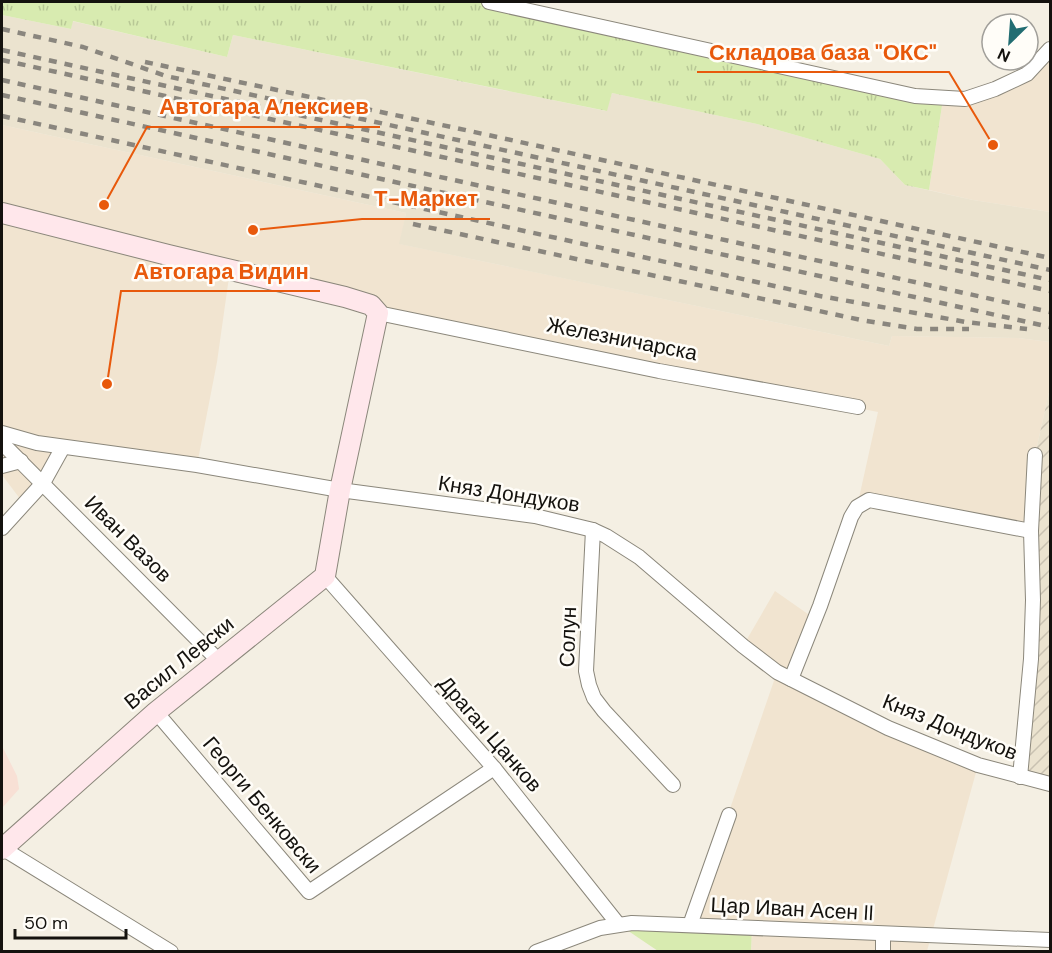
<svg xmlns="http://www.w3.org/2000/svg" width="1052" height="953" font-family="'DM Sans',sans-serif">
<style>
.commercial{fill:#f1e4d0}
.industrial{fill:url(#industrial-furrows)}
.education{fill:#f8e0d5}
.built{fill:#ebe3cf}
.grass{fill:#d8ebb0}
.park{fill:url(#park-tufts)}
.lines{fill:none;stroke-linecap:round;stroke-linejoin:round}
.street-casing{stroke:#8b877b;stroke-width:16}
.secondary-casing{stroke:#8b877b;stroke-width:22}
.street{stroke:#fff;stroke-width:14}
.secondary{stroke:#ffe7eb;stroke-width:20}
.rail{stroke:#8a867e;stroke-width:4.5;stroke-dasharray:8 8;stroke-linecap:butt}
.labels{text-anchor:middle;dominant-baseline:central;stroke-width:5;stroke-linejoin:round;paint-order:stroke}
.street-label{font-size:21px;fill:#14120e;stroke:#fffdf8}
.leader{fill:none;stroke:#e8590c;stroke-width:2}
.callout-dot{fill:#e8590c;stroke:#fffdf8;stroke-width:2}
.callout-label{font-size:22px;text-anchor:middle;font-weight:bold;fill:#e8590c;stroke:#fffdf8;stroke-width:5;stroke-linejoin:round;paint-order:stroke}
</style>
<defs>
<pattern id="industrial-furrows" width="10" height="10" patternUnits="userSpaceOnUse" patternTransform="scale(1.5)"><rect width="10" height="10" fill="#ebe3cf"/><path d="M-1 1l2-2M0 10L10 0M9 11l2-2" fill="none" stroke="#c9c2b1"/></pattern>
<pattern id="park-tufts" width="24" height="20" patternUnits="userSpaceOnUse" patternTransform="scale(1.5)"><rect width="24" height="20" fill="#d8ebb0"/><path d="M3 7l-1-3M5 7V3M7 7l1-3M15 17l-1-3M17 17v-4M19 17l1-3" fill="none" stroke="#b8c896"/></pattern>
</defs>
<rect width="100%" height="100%" fill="#f4efe3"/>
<g class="commercial">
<path d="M 1050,49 L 1050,212 L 973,200 L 929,190 L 943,99 L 995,89 Z"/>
<path d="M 2,125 L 406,213 L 400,244 L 889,346 L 892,336 L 1018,338 L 1050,342 L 1050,388 L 1035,455 L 1031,531 L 870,500 L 857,507 L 878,412 L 378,313 L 230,270 L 217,362 L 197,465 L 63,447 L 24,504 L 2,475 Z"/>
<path d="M 775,591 L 815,619 L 791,679 L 978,765 L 927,951 L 751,951 L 752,928 L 690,925 L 777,672 L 743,646 Z"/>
</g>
<path class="industrial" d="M 1050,388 L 1050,784 L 1020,777 L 1035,455 Z"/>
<path class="education" d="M 2,746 L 17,776 L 19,789 L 2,808 Z"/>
<path class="built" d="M 2,15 L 71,29 L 72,21 L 227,57 L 233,35 L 606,111 L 612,93 L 757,124 L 880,159 L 905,185 L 973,200 L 1050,212 L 1050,342 L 1018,338 L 892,336 L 889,346 L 399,244 L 406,213 L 2,125 Z"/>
<path class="grass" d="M 618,924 L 752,928 L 751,951 L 658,951 Z"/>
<path class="park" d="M 2,2 L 489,2 L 943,99 L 929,190 L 905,185 L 880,159 L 757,124 L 612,93 L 607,111 L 233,35 L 227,57 L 73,21 L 71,29 L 2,15 Z"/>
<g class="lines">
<defs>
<g id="street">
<path d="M 489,2 L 915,96 L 965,99 L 995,89 L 1027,74 L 1050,49"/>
<path d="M 378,313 L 659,371 L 858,407"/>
<path d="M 2,433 L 37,443 L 197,465 L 340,490 L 535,516 L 593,530 L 606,536 L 639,557 L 743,646 L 777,672 L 888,728 L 978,765 L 1050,784"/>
<path d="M 2,443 L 219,661"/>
<path d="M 2,466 L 21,461"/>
<path d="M 2,528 L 43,483 L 63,447"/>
<path d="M 593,530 L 586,671 L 589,685 L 594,698 L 604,711 L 673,785"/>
<path d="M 325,576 L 494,768 L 618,924"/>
<path d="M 791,679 L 820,606 L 851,517 L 857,507 L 869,500 L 1031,531"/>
<path d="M 156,712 L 309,892 L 494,768"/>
<path d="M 1020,777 L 1031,659 L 1033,600 L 1031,531 L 1035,455"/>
<path d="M 2,848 L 171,952"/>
<path d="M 690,925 L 729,815"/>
<path d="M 536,952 L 600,928 L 632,923 L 1050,940"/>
<path d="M 883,952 L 883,934"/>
</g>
<path id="secondary" d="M 2,213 L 168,255 L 345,297 L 371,305 L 378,313 L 340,490 L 325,576 L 156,712 L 2,849"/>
</defs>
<use href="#street" class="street-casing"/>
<use href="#secondary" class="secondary-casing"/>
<use href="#street" class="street"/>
<use href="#secondary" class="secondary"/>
<g class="rail">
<path d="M 2,29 L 83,47 L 166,76 L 1050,270"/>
<path d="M 2,50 L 1050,280"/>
<path d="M 2,60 L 1050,291"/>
<path d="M 145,62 L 456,128 L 1050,258"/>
<path d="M 2,80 L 1050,312"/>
<path d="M 2,95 L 1050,327"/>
<path d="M 2,116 L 820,296 L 966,322 L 1027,329"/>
<path d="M 413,224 L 861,320 L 917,329 L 969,329"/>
</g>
</g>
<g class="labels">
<g class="street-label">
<text transform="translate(622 339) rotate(11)">Железничарска</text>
<text transform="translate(509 494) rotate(9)">Княз Дондуков</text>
<text transform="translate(128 539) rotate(45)">Иван Вазов</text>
<text transform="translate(568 637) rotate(-88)">Солун</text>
<text transform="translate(179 663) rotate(-39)">Васил Левски</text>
<text transform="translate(950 727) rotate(22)">Княз Дондуков</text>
<text transform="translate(490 734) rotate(49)">Драган Цанков</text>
<text transform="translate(262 805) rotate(50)">Георги Бенковски</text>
<text transform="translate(792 909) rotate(3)">Цар Иван Асен II</text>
</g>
</g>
<path class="leader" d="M993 145L949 72H697M104 205L147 127H380M253 230L362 219H490M107 384L121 291H320"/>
<g class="callout-dot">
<circle cx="993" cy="145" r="6"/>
<circle cx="104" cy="205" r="6"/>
<circle cx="253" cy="230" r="6"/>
<circle cx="107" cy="384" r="6"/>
</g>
<g class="callout-label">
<text x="823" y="60">Складова база "ОКС"</text>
<text x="264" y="114">Автогара Алексиев</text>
<text x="426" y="206">Т-Маркет</text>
<text x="221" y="279">Автогара Видин</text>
</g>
<rect width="1052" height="953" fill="none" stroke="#14120e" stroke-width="6"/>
<g transform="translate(1010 42) rotate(205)"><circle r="28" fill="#fffdf8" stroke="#a19f9a" stroke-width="1.5"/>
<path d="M0-4.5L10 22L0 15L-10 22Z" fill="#226d72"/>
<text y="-9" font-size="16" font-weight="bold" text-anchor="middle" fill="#14120e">N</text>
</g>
<path d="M15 929v9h111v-9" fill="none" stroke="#14120e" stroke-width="3"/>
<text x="24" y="929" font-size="18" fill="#14120e" stroke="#fffdf8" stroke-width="4.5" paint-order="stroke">50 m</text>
</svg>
